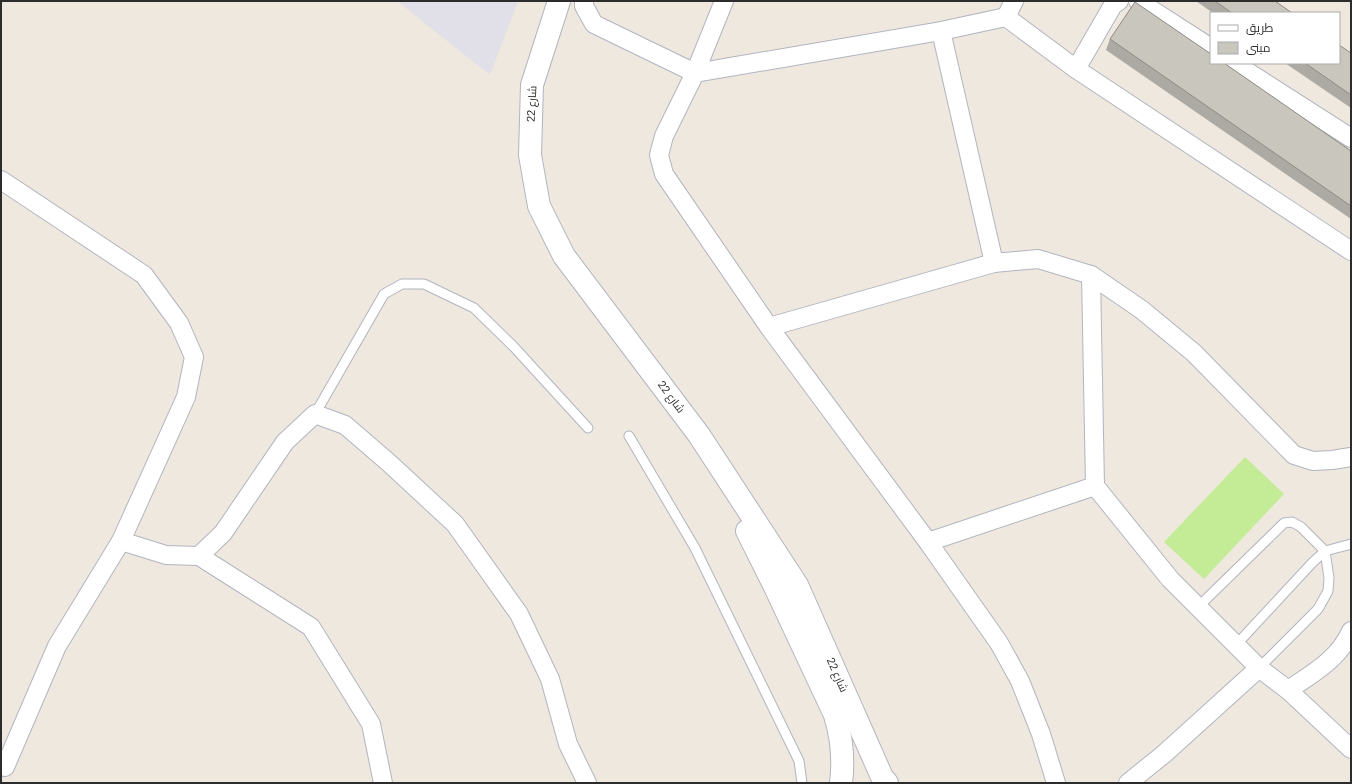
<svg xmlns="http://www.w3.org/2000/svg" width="1352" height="784" font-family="Roboto,Cairo,sans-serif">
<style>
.industrial{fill:#e1dfe7}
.pitch{fill:#c4ec96}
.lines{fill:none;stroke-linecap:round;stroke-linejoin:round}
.service-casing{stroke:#b2b4c0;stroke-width:11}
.minor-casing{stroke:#b2b4c0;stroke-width:20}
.tertiary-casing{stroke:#b2b4c0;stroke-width:24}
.service{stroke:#fff;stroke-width:9}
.minor{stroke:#fff;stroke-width:18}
.tertiary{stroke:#fff;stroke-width:22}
.wall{fill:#adaaa3}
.building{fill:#c9c6bd;stroke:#8d8b84}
.labels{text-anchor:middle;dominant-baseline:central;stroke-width:4;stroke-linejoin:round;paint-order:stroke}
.street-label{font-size:11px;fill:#2c2c2c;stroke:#fff}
</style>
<rect width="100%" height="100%" fill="#eee8df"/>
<path class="industrial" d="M 397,1 L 518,1 L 490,75 Z"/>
<path class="pitch" d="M 1245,457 L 1284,494 L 1204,579 L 1164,542 Z"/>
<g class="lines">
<defs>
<g id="service">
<path d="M 315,414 L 384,294 L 402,284 L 424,284 L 474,308 L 514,347 L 588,428"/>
<path d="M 629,436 L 695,548 L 799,761 L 802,783"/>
<path d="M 1198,607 L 1284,523 L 1292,522 L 1301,527 L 1325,551 L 1329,578 L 1328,591 L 1318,609 L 1259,668"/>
<path d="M 1236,645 L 1312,563 L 1325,551 L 1351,544"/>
</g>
<g id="minor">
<path d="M 584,1 L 584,6 L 594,24 L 695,73 L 664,136 L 659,155 L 664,174 L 769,327 L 928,542 L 999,643 L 1020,681 L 1041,734 L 1056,783"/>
<path d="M 724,1 L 695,73 L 941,31 L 1006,17 L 1014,1"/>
<path d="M 1138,1 L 1211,48"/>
<path d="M 1006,17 L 1076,69 L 1351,251"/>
<path d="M 941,31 L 994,263"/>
<path d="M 1234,63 L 1351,138"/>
<path d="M 1076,69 L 1113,5 L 1119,1"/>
<path d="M 1,180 L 144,275 L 179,323 L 194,357 L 186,397 L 121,541 L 57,646 L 5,767"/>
<path d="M 769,327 L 994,263 L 1038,259 L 1091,275 L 1142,310 L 1194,353 L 1294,455 L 1313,461 L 1332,460 L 1351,457"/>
<path d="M 1095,486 L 1170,579 L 1259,668 L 1288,690 L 1351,749"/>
<path d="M 121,541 L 166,555 L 199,556 L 223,533 L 285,442 L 315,414 L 345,425 L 388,462 L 455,524 L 519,614 L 550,679 L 568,744 L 587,783"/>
<path d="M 928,542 L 1095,486 L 1091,275"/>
<path d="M 199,556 L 311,627 L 371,724 L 383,783"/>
<path d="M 1288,690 C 1312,674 1339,659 1351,631"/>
<path d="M 1128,783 L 1164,754 L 1259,668"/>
</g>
<g id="tertiary">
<path d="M 559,1 L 532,85 L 530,155 L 539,206 L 564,256 L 699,435 L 797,585 L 882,777 L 887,783"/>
<path d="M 747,531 L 776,589 L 835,715 C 842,738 844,759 841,783"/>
</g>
</defs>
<use href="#service" class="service-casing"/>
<use href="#minor" class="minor-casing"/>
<use href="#tertiary" class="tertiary-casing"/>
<use href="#service" class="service"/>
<use href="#minor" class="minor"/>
<use href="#tertiary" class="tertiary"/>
</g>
<g class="wall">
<path d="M 1196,1 L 1275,1 L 1292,13 L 1213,13 Z"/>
<path d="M 1110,39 L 1351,151 L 1351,219 L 1106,50 Z"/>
<path d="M 1351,53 L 1351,108 L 1285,63 L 1339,63 Z"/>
</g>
<g class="building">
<path d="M 1215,1 L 1275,1 L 1292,13 L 1232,13 Z"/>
<path d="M 1135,2 L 1211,54 L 1211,63 L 1224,63 L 1351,151 L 1351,206 L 1110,39 Z"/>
<path d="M 1339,45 L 1351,53 L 1351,95 L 1305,63 L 1339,63 Z"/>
</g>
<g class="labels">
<g class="street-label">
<text transform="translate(532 104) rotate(-87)">شارع 22</text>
<text transform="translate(671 397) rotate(53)">شارع 22</text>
<text transform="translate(837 675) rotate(66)">شارع 22</text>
</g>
</g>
<rect width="1352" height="784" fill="none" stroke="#2c2c2c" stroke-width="4"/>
<rect x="1210" y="12" width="130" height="52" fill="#ffffff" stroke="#ababab"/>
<rect x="1218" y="25" width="20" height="6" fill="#ffffff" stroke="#ababab"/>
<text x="1246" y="32" font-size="12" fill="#2c2c2c">طريق</text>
<rect x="1218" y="42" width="20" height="12" fill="#c9c6bd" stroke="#ababab"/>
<text x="1246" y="52" font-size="12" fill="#2c2c2c">مبنى</text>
</svg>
